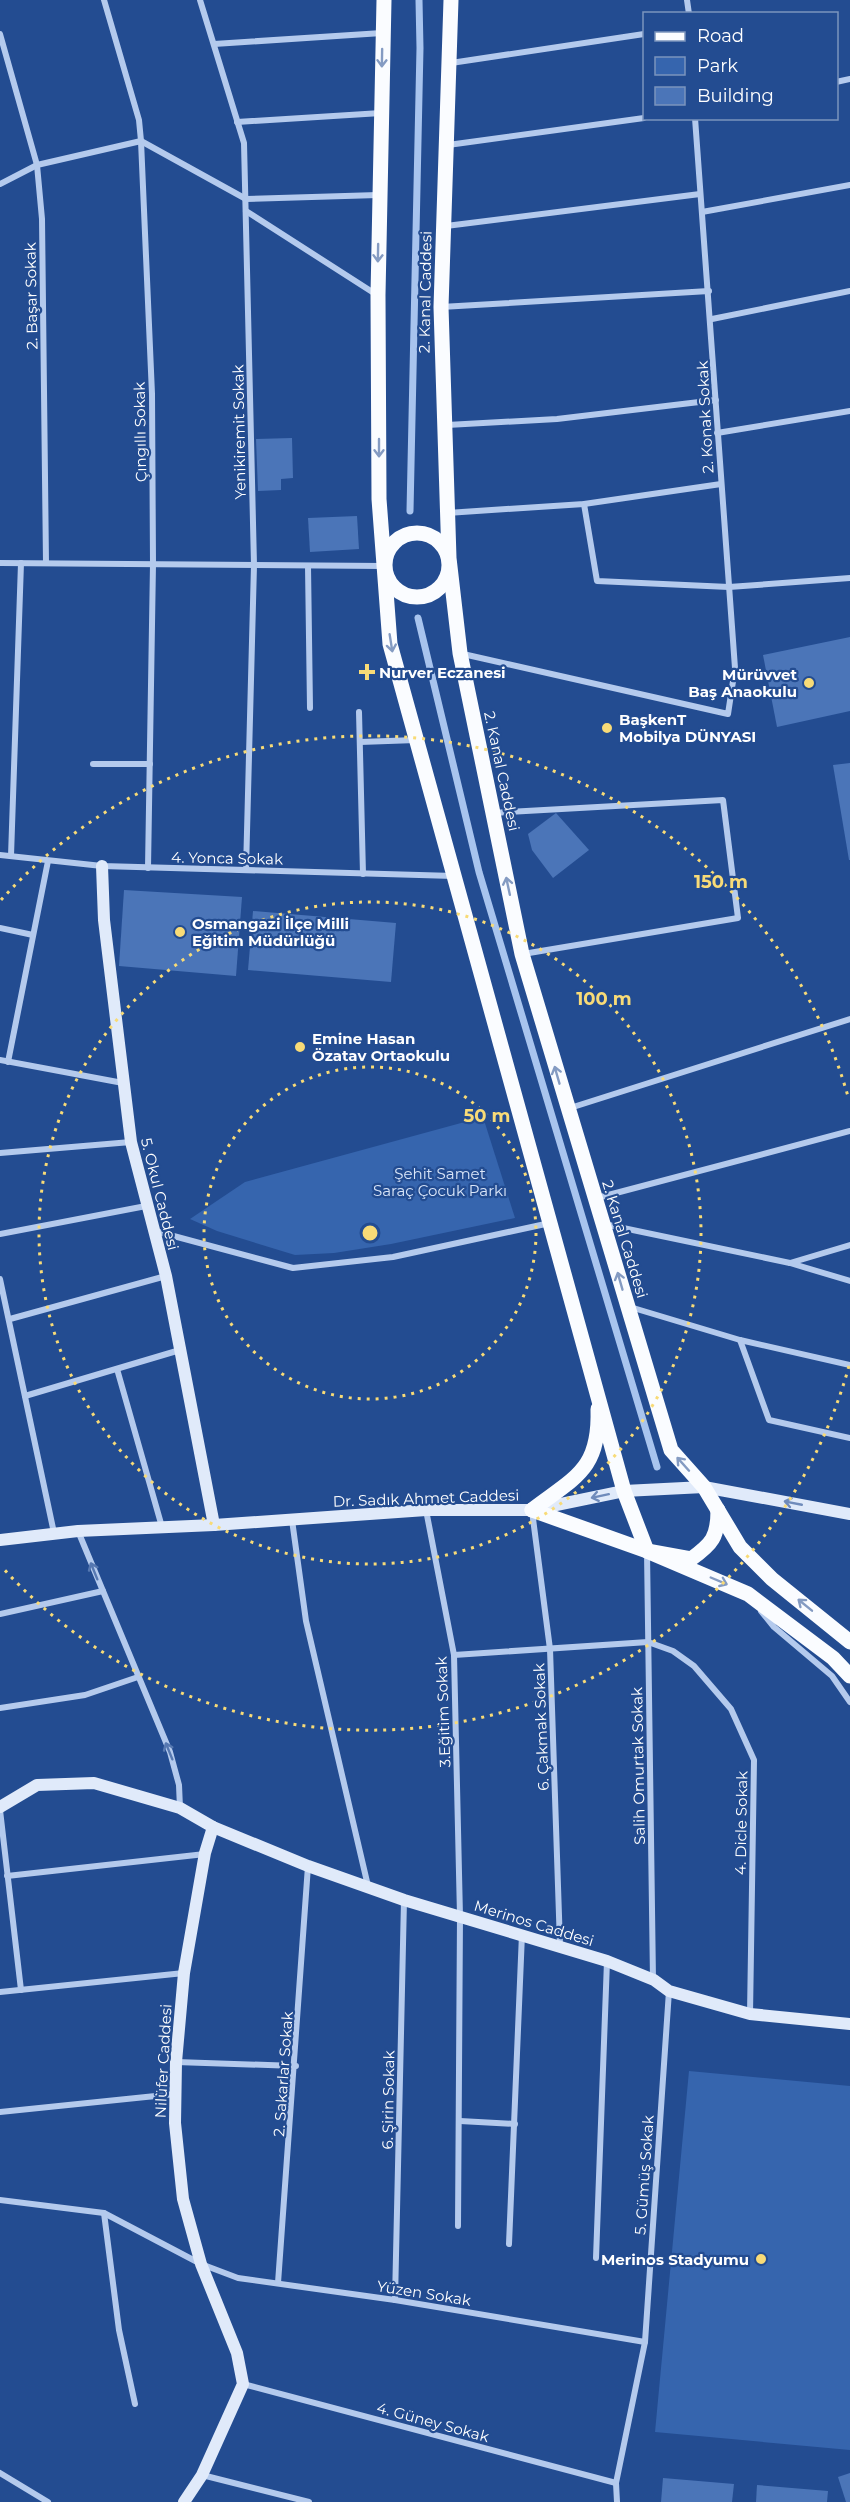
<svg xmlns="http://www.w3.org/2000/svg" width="850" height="2502" font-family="Montserrat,sans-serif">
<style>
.green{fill:#3665ae}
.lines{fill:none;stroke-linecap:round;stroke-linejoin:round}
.stream{stroke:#a8c4ee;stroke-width:7}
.building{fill:#4b75b8}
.street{stroke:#b4caed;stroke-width:6}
.secondary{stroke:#e0eafa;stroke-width:12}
.primary{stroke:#fafcff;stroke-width:15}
.oneway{stroke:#849bc2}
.oneway2{stroke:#6f8bbb}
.oneway3{stroke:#5678b1}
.ring{fill:none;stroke:#f8db77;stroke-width:3;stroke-dasharray:3 6}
.poi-dot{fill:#f8db77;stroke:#234c91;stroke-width:2}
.labels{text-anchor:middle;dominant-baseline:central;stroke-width:4.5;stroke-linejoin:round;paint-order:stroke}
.street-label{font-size:15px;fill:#fff;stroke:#234c91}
.poi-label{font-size:15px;font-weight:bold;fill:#fff;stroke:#234c91;text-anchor:start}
.park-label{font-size:15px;fill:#dae6f9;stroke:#234c91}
.centre{fill:#f8db77;stroke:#234c91;stroke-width:3}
.ring-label{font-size:18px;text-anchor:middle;font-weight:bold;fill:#f8db77;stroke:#234c91;stroke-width:4.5;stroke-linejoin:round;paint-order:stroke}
</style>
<rect width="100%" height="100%" fill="#234c91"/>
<g class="green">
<path d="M 483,1117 L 515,1218 L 391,1244 L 334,1253 L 295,1255 L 217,1231 L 190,1219 L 245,1182 Z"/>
<path d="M 689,2071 L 850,2086 L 850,2450 L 655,2432 Z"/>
</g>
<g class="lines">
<g class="stream">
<path d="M 410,511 L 420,48 L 419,0"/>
<path d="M 418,618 L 479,872 L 657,1467"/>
</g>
</g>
<g class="building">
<path d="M 292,438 L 293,478 L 281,479 L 281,490 L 258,491 L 256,439 Z"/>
<path d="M 357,516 L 359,549 L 310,552 L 308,518 Z"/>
<path d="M 850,637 L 850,711 L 777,727 L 763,655 Z"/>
<path d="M 850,763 L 850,860 L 849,860 L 833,765 Z"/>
<path d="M 556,813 L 589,850 L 553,878 L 532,850 L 528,834 Z"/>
<path d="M 124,890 L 242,897 L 236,976 L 119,966 Z"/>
<path d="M 253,911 L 396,923 L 391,982 L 248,970 Z"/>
<path d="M 850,2473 L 850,2502 L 846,2502 L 838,2477 Z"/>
<path d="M 663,2478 L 734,2484 L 732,2502 L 661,2502 Z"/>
<path d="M 757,2485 L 828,2491 L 827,2502 L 756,2502 Z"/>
</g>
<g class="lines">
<g class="street">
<path d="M 104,0 L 139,120 L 141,141 L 152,394 L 153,564 L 148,868"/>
<path d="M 200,0 L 244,143 L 254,565 L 246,870"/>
<path d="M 687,0 L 689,14"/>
<path d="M 0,34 L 37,165 L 42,219 L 46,563"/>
<path d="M 214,44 L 382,33"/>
<path d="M 451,63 L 644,34"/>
<path d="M 836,82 L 850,79"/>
<path d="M 237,122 L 381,113"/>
<path d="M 448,145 L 644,118"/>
<path d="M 0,184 L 37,165 L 141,141 L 246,199 L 378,195"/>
<path d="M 246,211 L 377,295"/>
<path d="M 702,212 L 850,185"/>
<path d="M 446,226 L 700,194"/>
<path d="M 441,307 L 709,291"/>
<path d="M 712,319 L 850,291"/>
<path d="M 447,425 L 557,419 L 716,400"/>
<path d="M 717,433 L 850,411"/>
<path d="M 584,504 L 597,581 L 729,587 L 850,578"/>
<path d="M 447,513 L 584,504 L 721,484"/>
<path d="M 0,563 L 384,566"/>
<path d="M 308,566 L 310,708"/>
<path d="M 463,654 L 728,714 L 735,668 L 695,118"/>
<path d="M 359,712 L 363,874"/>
<path d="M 360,742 L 416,740"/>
<path d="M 93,764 L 150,764"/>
<path d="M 492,813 L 723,800 L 738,918 L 523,954"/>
<path d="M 0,855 L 102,866 L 454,876"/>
<path d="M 11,856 L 21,563"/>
<path d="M 0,928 L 33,935"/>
<path d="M 0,1060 L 123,1083"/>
<path d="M 8,1062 L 48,861"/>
<path d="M 570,1108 L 850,1019"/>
<path d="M 0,1153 L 131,1142"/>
<path d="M 597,1198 L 850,1131"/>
<path d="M 604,1224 L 790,1263 L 850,1281"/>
<path d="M 155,1231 L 293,1268 L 393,1257 L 550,1223"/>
<path d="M 0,1234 L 146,1206"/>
<path d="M 790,1263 L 850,1245"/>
<path d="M 0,1279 L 54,1533"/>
<path d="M 630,1307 L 740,1340 L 850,1365"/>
<path d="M 10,1319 L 166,1276"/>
<path d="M 740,1340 L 769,1420 L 850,1438"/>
<path d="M 117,1369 L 162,1527"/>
<path d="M 25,1396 L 180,1350"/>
<path d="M 426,1510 L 454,1655 L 460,1916 L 458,2226"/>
<path d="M 532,1511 L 550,1649 L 560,1945"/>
<path d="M 292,1520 L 306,1621 L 368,1886"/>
<path d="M 78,1531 L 170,1752 L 179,1785 L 180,1808"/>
<path d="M 647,1552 L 653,1980"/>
<path d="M 761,1611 L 774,1627 L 832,1676 L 850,1702"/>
<path d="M 0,1614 L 103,1591"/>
<path d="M 454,1655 L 648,1642 L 673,1651 L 694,1666 L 731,1709 L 754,1760 L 750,2014"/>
<path d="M 0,1708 L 85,1695 L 138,1677"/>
<path d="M 0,1810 L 21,1990"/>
<path d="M 7,1876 L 205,1854"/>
<path d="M 0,1992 L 184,1973"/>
<path d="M 176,2062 L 296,2066"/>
<path d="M 0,2112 L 175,2094"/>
<path d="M 460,2121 L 515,2124"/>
<path d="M 0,2200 L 104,2213 L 201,2264 L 238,2278 L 395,2300 L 645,2342"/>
<path d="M 104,2213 L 119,2330 L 135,2404"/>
<path d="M 509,2244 L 522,1934"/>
<path d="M 596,2258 L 607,1961"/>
<path d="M 278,2283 L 308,1866"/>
<path d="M 395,2300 L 404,1900"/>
<path d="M 243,2384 L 616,2483"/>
<path d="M 0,2473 L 48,2502"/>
<path d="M 202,2475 L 309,2502"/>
<path d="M 617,2502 L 616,2483 L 645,2342 L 669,1991"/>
</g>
<g class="secondary">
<path d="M 102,866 L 104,920 L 131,1142 L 166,1276 L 214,1525"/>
<path d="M 0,1540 L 78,1531 L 214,1525 L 426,1510 L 532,1510 L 624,1491 L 704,1487 L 850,1514"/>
<path d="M 0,1807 L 37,1785 L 94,1783 L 180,1808 L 213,1827 L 205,1853 L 184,1973 L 176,2062 L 175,2123 L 183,2199 L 201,2264 L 237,2353 L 243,2384 L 202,2475 L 184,2502"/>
<path d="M 213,1827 L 308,1866 L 404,1900 L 607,1961 L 654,1980 L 669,1991 L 750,2014 L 850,2024"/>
</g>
<g class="primary">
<path d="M 384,0 L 378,295 L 379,499 L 390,644 L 624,1491 L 647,1551 L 748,1594 L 833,1658 L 850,1676"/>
<path d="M 451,0 L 441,307 L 449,558 L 460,653 L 522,954 L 671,1450 L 704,1487 L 740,1547 L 772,1579 L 850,1642"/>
<circle cx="417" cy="565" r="32"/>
<path d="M 532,1510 L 647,1551 L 691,1559 C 712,1544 718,1537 718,1510"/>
<path d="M 532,1510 C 575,1477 600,1470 598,1409"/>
</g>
</g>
<defs><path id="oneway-shaft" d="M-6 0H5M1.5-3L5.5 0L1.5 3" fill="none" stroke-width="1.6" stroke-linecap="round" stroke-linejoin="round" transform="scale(1.5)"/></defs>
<g class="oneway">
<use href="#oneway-shaft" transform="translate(382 58) rotate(91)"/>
<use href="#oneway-shaft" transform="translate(378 253) rotate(91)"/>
<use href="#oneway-shaft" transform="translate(379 448) rotate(90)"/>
<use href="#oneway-shaft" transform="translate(391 643) rotate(81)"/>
<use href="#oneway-shaft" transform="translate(508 886) rotate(-102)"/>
<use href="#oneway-shaft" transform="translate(557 1075) rotate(-106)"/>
<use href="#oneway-shaft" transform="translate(620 1281) rotate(-106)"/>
<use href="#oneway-shaft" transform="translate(683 1464) rotate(-132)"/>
<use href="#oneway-shaft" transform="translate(719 1581) rotate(23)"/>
<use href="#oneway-shaft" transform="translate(805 1605) rotate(-141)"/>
</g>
<g class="oneway2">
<use href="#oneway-shaft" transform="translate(600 1496) rotate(168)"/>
<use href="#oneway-shaft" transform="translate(793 1503) rotate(-169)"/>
</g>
<g class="oneway3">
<use href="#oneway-shaft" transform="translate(94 1571) rotate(-112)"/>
<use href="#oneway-shaft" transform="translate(169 1751) rotate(-112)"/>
</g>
<g class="ring">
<circle cx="370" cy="1233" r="166"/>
<circle cx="370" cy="1233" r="331"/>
<path d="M849 1366A497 497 0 0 1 1 1566M1 900A497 497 0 0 1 849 1100"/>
</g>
<g class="poi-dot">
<path d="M364 663h6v6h6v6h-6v6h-6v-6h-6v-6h6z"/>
<circle cx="809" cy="683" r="6"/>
<circle cx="607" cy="728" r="6"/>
<circle cx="180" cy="932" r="6"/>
<circle cx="300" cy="1047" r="6"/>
<circle cx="761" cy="2259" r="6"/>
</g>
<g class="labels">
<g class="street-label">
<text transform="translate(425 292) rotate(-89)">2. Kanal Caddesi</text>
<text transform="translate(31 296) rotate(-91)">2. Başar Sokak</text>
<text transform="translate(705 417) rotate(-93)">2. Konak Sokak</text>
<text transform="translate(140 432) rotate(-91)">Çıngıllı Sokak</text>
<text transform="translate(239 432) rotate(-91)">Yenikiremit Sokak</text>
<text transform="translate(502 771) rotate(78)">2. Kanal Caddesi</text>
<text transform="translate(227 858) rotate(1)">4. Yonca Sokak</text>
<text transform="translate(160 1194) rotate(76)">5. Okul Caddesi</text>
<text transform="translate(625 1239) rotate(73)">2. Kanal Caddesi</text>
<text transform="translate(426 1498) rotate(-2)">Dr. Sadık Ahmet Caddesi</text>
<text transform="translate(443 1712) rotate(-92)">3.Eğitim Sokak</text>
<text transform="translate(541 1727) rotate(-92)">6. Çakmak Sokak</text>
<text transform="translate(638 1766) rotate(-91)">Salih Omurtak Sokak</text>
<text transform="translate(741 1823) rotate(-89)">4. Dicle Sokak</text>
<text transform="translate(534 1923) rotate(17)">Merinos Caddesi</text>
<text transform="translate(163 2061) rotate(-87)">Nilüfer Caddesi</text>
<text transform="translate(283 2074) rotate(-86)">2. Sakarlar Sokak</text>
<text transform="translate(388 2100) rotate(-89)">6. Şirin Sokak</text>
<text transform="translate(644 2175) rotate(-86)">5. Gümüş Sokak</text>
<text transform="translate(424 2293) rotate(9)">Yüzen Sokak</text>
<text transform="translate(433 2422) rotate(15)">4. Güney Sokak</text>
</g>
<g class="poi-label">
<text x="379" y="672">Nurver Eczanesi</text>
<text x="797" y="674" text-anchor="end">Mürüvvet<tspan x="797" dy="17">Baş Anaokulu</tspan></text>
<text x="619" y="719">BaşkenT<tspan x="619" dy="17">Mobilya DÜNYASI</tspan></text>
<text x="192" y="923">Osmangazi İlçe Milli<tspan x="192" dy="17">Eğitim Müdürlüğü</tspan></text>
<text x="312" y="1038">Emine Hasan<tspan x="312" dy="17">Özatav Ortaokulu</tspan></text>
<text x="749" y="2259" text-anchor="end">Merinos Stadyumu</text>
</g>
<g class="park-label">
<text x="440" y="1173">Şehit Samet<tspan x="440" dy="17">Saraç Çocuk Parkı</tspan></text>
</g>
</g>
<circle cx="370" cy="1233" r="9" class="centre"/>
<g class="ring-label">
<text x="721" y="888">150 m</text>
<text x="604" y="1005">100 m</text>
<text x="487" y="1122">50 m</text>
</g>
<rect x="643" y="12" width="195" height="108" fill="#234c91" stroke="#7b94bd" stroke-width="1.5"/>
<rect x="655" y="32" width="30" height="9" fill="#fafcff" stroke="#7b94bd" stroke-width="1.5"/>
<text x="697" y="42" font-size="18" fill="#ffffff">Road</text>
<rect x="655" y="57" width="30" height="18" fill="#3665ae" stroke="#7b94bd" stroke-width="1.5"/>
<text x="697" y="72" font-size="18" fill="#ffffff">Park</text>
<rect x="655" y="87" width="30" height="18" fill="#4b75b8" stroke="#7b94bd" stroke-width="1.5"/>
<text x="697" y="102" font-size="18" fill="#ffffff">Building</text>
</svg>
